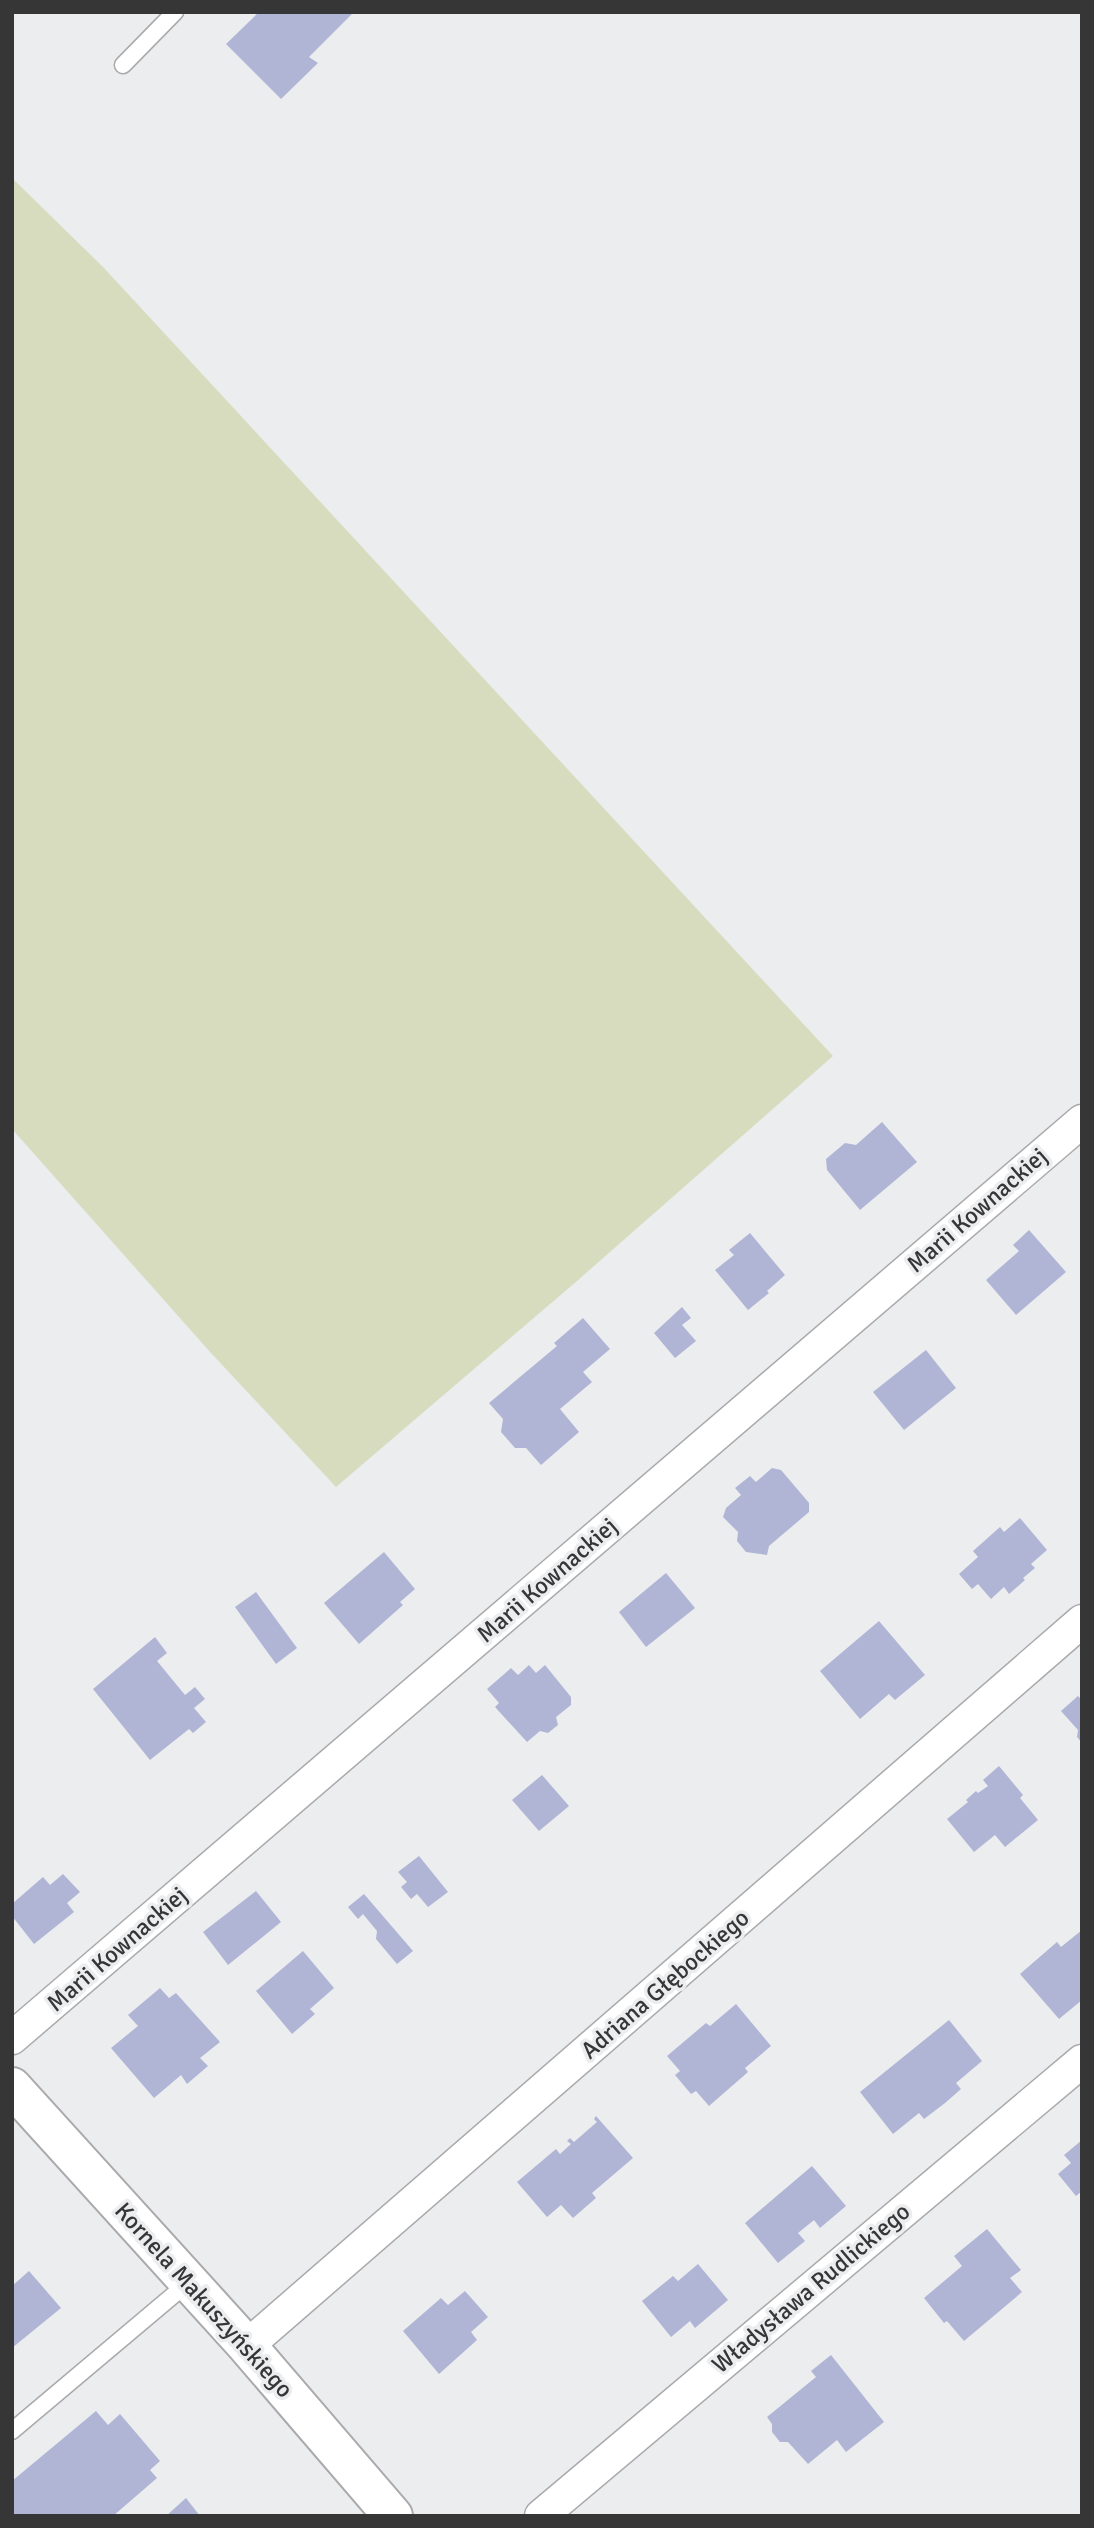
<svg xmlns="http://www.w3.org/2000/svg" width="1094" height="2528" font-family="Signika,sans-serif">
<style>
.green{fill:#d7dcbf}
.building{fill:#b0b5d6}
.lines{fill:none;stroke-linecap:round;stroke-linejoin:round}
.lane-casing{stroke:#aaaaac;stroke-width:19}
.street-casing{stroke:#aaaaac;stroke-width:35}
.secondary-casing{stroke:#aaaaac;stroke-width:42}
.lane{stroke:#fff;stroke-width:16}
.street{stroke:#fff;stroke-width:32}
.secondary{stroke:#fff;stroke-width:38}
.labels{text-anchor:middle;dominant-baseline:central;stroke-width:7;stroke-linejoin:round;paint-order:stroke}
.street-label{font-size:24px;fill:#363637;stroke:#ecedef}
</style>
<rect width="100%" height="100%" fill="#ecedef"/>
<path class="green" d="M 12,178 L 103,267 L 833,1056 L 577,1281 L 336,1487 L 211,1353 L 12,1129 Z"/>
<g class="building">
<path d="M 259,12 L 354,12 L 309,57 L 318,63 L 281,99 L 226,44 Z"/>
<path d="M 882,1122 L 917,1162 L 860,1210 L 827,1170 L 826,1159 L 845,1143 L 856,1145 Z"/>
<path d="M 1029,1230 L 1066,1272 L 1016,1315 L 986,1280 L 1019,1251 L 1013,1245 Z"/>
<path d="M 750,1233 L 785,1275 L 767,1291 L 769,1293 L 748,1310 L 715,1270 L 734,1255 L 729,1250 Z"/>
<path d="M 682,1307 L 691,1318 L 682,1325 L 696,1341 L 675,1358 L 654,1333 Z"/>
<path d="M 583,1318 L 610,1349 L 583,1372 L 592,1382 L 560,1409 L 579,1432 L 541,1465 L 526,1448 L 515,1448 L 501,1432 L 503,1419 L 489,1403 L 557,1346 L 554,1343 Z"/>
<path d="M 926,1350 L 956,1388 L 904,1430 L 873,1392 Z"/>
<path d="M 772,1468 L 781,1470 L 804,1497 L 809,1503 L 809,1512 L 769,1546 L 767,1555 L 746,1552 L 737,1541 L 738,1532 L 723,1517 L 726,1508 L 741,1495 L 735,1488 L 750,1476 L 756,1482 Z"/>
<path d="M 1020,1518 L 1047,1550 L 1031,1564 L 1035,1568 L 1023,1578 L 1025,1580 L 1009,1594 L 1004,1587 L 991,1599 L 978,1584 L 972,1589 L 959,1574 L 978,1557 L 973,1551 L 1000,1527 L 1004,1532 Z"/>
<path d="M 384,1552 L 415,1589 L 400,1602 L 403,1605 L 359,1644 L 324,1603 Z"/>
<path d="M 666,1573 L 695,1608 L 646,1647 L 619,1612 Z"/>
<path d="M 256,1592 L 297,1648 L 276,1664 L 235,1607 Z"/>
<path d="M 879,1621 L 925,1675 L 895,1700 L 889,1694 L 860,1719 L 820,1671 Z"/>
<path d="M 155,1637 L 167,1653 L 157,1661 L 185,1695 L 195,1687 L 205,1699 L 194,1708 L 206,1722 L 193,1733 L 189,1729 L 150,1760 L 93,1689 Z"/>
<path d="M 529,1665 L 536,1673 L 545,1665 L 571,1697 L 571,1705 L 556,1717 L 558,1725 L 548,1733 L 540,1731 L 527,1742 L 495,1707 L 499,1703 L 487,1689 L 511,1668 L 518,1675 Z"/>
<path d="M 1078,1696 L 1082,1700 L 1082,1743 L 1077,1737 L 1078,1730 L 1061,1711 Z"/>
<path d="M 999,1766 L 1023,1795 L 1020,1798 L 1038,1820 L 1005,1847 L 995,1835 L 974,1852 L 947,1819 L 968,1802 L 966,1800 L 976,1791 L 978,1793 L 988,1786 L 983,1780 Z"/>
<path d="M 542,1775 L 569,1806 L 539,1831 L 512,1800 Z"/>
<path d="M 419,1856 L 448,1892 L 428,1907 L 417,1894 L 411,1899 L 401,1887 L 407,1882 L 398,1872 Z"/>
<path d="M 63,1874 L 80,1892 L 67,1903 L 74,1912 L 34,1944 L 12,1916 L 12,1904 L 43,1877 L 50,1885 Z"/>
<path d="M 256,1891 L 281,1922 L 228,1965 L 203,1932 Z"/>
<path d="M 364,1894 L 413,1951 L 397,1964 L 376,1939 L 377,1931 L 363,1914 L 358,1919 L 348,1907 Z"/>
<path d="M 1082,1930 L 1082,2000 L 1059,2019 L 1020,1974 L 1057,1942 L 1061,1947 Z"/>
<path d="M 303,1951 L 334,1988 L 310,2009 L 315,2014 L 292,2034 L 256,1991 Z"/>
<path d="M 160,1988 L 169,1998 L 176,1993 L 220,2042 L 200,2058 L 208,2066 L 187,2084 L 181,2075 L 154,2098 L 111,2048 L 138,2026 L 128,2015 Z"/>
<path d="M 736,2004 L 771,2046 L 745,2068 L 748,2072 L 709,2106 L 696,2091 L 691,2094 L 675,2075 L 680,2071 L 667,2056 L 706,2023 L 710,2026 Z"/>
<path d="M 949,2020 L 982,2061 L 956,2083 L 961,2089 L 945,2103 L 924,2119 L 919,2113 L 893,2134 L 860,2092 Z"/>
<path d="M 596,2116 L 633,2158 L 592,2193 L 596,2198 L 573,2218 L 561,2205 L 547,2217 L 517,2182 L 556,2149 L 560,2154 L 571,2144 L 567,2141 L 570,2138 L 574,2142 L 597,2122 L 594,2119 Z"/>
<path d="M 1082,2140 L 1082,2191 L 1076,2196 L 1058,2174 L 1071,2163 L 1064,2155 Z"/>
<path d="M 812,2166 L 846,2206 L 820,2228 L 814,2220 L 798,2233 L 805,2241 L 778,2263 L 745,2223 Z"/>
<path d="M 987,2229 L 1021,2270 L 1010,2278 L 1022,2292 L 964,2341 L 947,2321 L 944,2323 L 924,2298 L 962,2266 L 954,2256 Z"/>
<path d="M 698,2264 L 728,2300 L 695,2328 L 690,2321 L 671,2337 L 642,2301 L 673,2276 L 678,2281 Z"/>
<path d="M 29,2271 L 61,2308 L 12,2348 L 12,2286 Z"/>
<path d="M 465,2291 L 488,2317 L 471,2332 L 477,2340 L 439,2374 L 403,2331 L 441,2298 L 448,2305 Z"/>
<path d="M 831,2355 L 884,2422 L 846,2452 L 837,2440 L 808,2464 L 788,2442 L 780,2442 L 772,2432 L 772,2424 L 767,2417 L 816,2377 L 811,2371 Z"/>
<path d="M 96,2411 L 108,2425 L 120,2414 L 160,2461 L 150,2470 L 157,2478 L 113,2516 L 12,2516 L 12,2481 Z"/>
<path d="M 186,2498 L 200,2516 L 166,2516 Z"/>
</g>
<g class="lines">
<defs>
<g id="lane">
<path d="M 123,65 L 175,12"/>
<path d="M 12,2431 L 189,2282"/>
</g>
<g id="street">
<path d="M 12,2038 L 1082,1121"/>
<path d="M 247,2346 L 1082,1621"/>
<path d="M 541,2516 L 1082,2061"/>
</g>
<path id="secondary" d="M 12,2087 L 247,2346 L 393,2516"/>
</defs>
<use href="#lane" class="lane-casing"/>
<use href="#street" class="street-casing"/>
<use href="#secondary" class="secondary-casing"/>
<use href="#lane" class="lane"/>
<use href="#street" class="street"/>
<use href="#secondary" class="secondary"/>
</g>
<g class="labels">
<g class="street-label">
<text transform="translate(977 1210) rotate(-41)">Marii Kownackiej</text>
<text transform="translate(547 1580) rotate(-41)">Marii Kownackiej</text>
<text transform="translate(117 1949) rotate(-41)">Marii Kownackiej</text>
<text transform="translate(665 1984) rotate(-41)">Adriana Głębockiego</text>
<text transform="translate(811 2288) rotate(-40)">Władysława Rudlickiego</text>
<text transform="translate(204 2300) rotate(48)">Kornela Makuszyńskiego</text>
</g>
</g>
<rect width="1094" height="2528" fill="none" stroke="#363637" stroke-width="28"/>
</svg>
